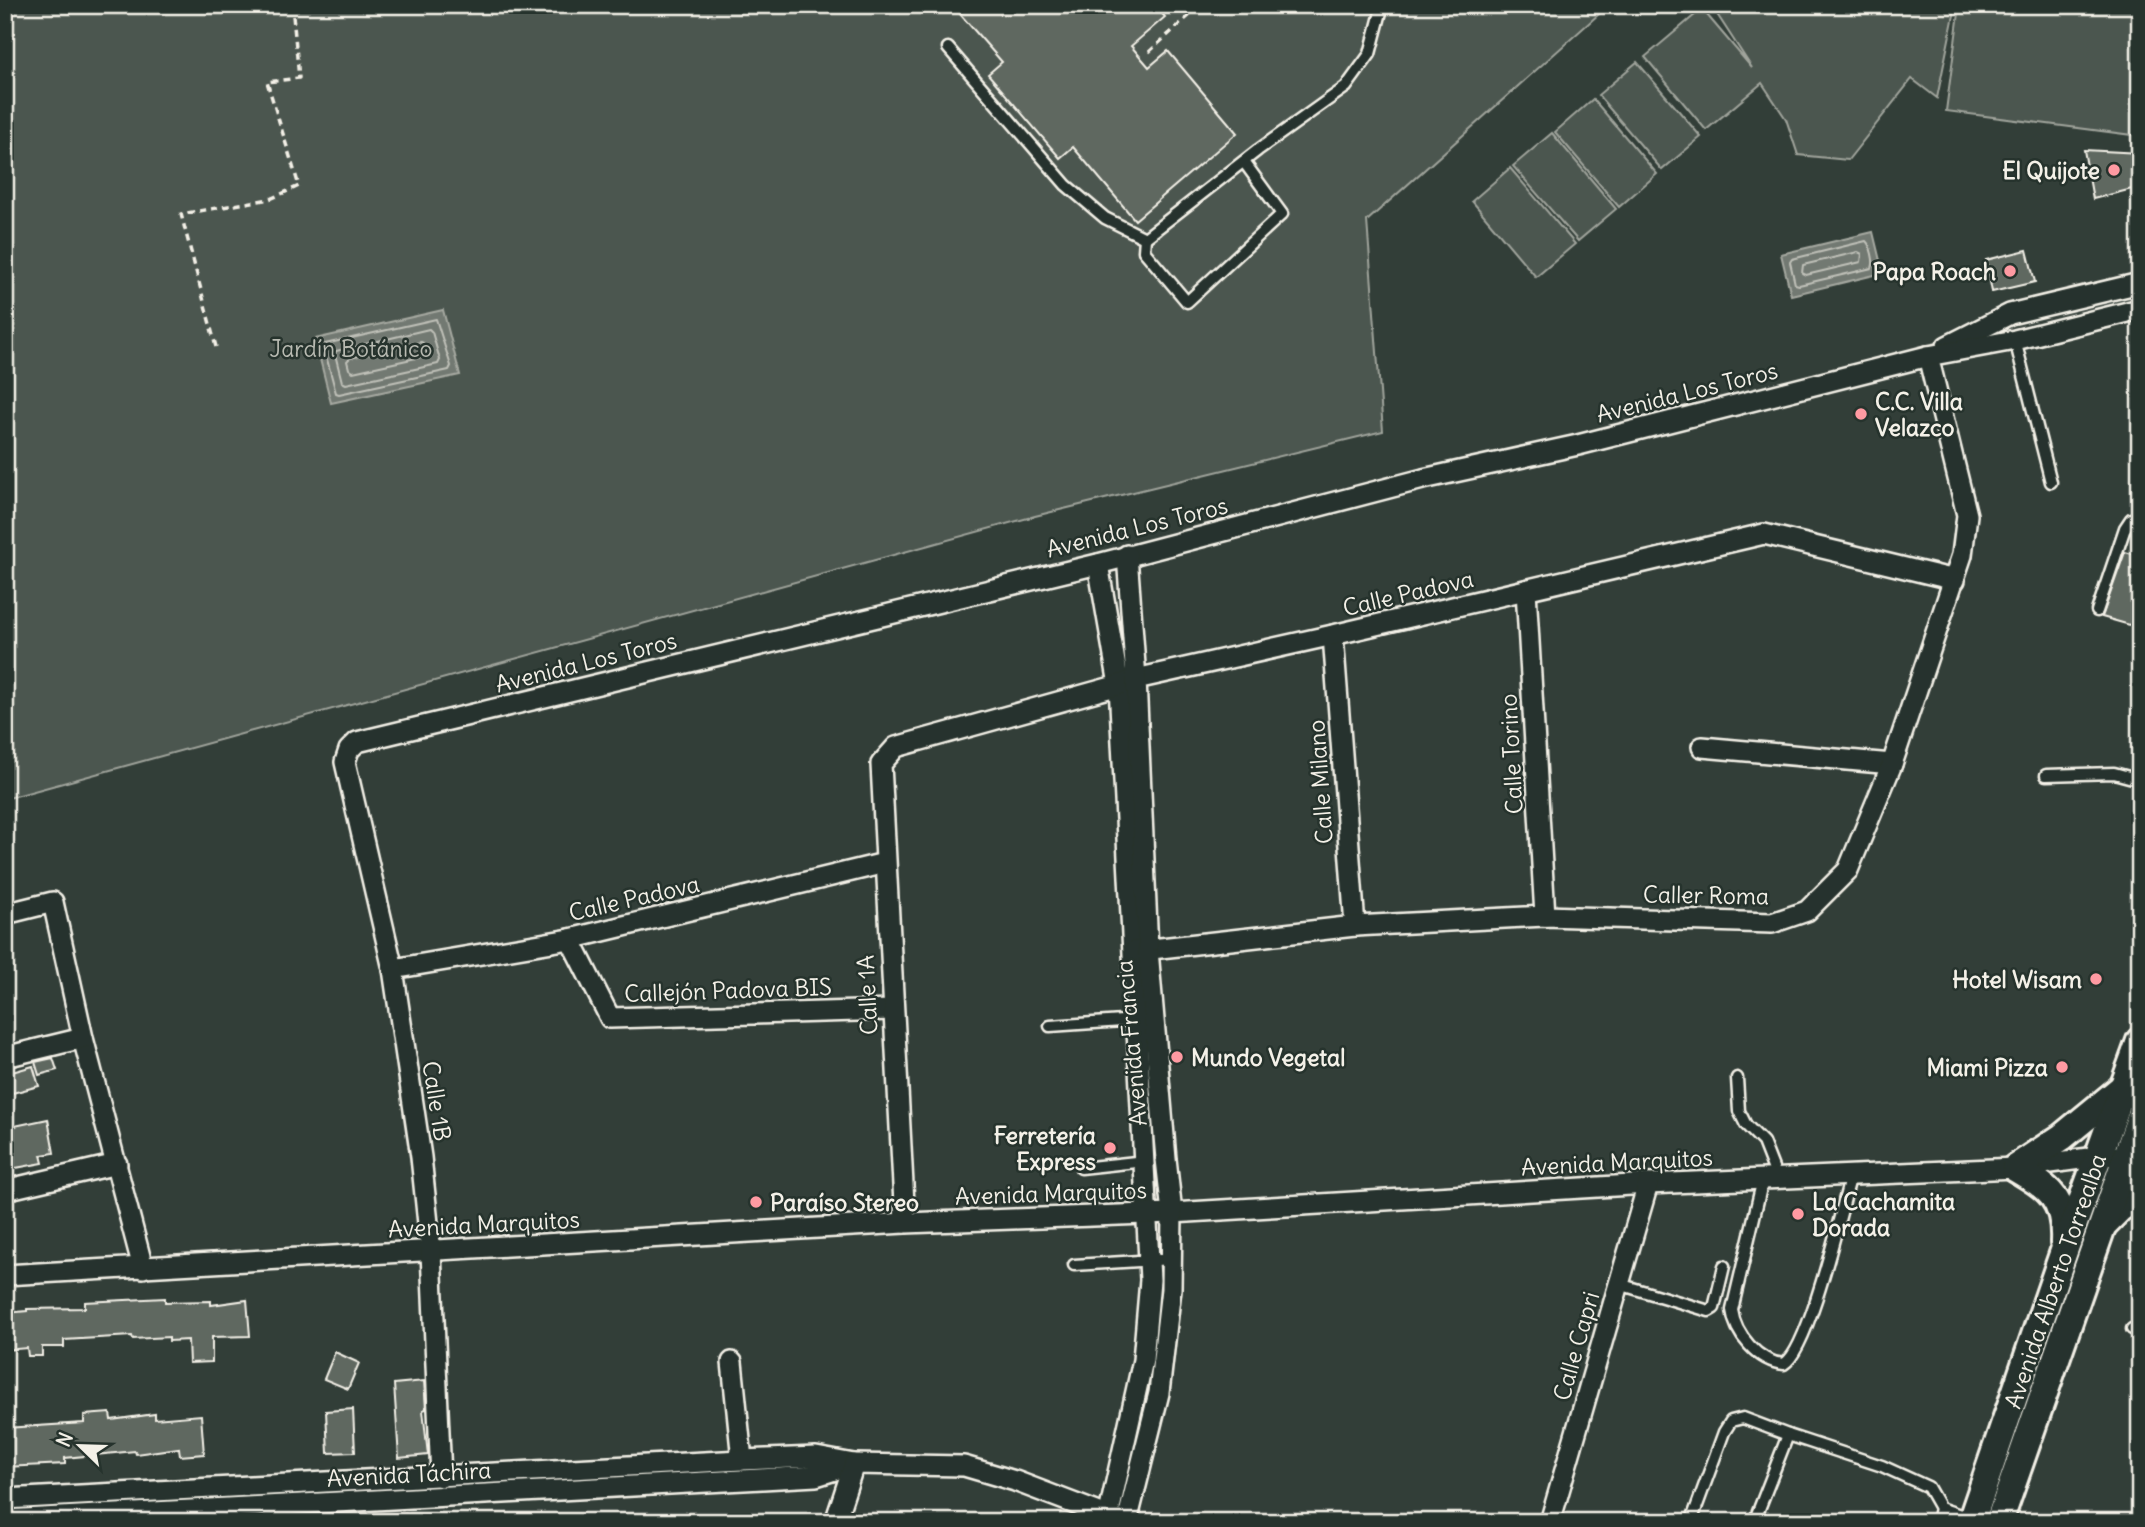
<svg xmlns="http://www.w3.org/2000/svg" width="2145" height="1527" font-family="Delius,sans-serif">
<style>
.green{fill:#4c564f;stroke:#a0a49c;stroke-width:2}
.water{fill:#727972;stroke:#a6a9a1;stroke-width:2}
.lines{fill:none;stroke-linecap:round;stroke-linejoin:round}
.shore{stroke:#c0c1b9;stroke-width:2}
.building{fill:#5f6861;stroke:#f4f1e8;stroke-width:2}
.service-casing{stroke:#f4f1e8;stroke-width:15}
.minor-casing{stroke:#f4f1e8;stroke-width:24}
.secondary-casing{stroke:#f4f1e8;stroke-width:32}
.path{stroke:#f4f1e8;stroke-width:3.5;stroke-dasharray:7 5;stroke-linecap:butt}
.service{stroke:#26332d;stroke-width:10}
.minor{stroke:#26332d;stroke-width:19}
.secondary{stroke:#26332d;stroke-width:26}
.poi-dot{fill:#ff9aa2;stroke:#26332d;stroke-width:2.5}
.labels{text-anchor:middle;dominant-baseline:central;stroke-width:5;stroke-linejoin:round;paint-order:stroke}
.poi-label{font-size:23px;font-weight:bold;fill:#f4f1e8;stroke:#26332d;text-anchor:end}
.park-label{font-size:23px;fill:#b9bbb2;stroke:#26332d}
.street-label{font-size:23px;fill:#f4f1e8;stroke:#26332d}
</style>
<rect width="100%" height="100%" fill="#323e38"/>
<filter id="ink" filterUnits="userSpaceOnUse"><feTurbulence type="fractalNoise" baseFrequency=".0143" numOctaves="2"/><feDisplacementMap in="SourceGraphic" scale="14" xChannelSelector="R" yChannelSelector="G"/><feConvolveMatrix kernelMatrix="1 2 1 2 8 2 1 2 1" color-interpolation-filters="sRGB"/></filter>
<g filter="url(#ink)">
<g class="green">
<path d="M 5,5 L 1609,5 L 1367,221 L 1383,431 L 1035,516 L 5,799 Z"/>
<path d="M 1711,5 L 1956,5 L 1937,98 L 1912,79 L 1848,160 L 1798,155 L 1786,119 L 1762,83 L 1706,130 L 1645,57 L 1702,9 L 1752,68 Z"/>
<path d="M 1960,5 L 2140,5 L 2140,136 L 1946,111 Z"/>
<path d="M 1637,62 L 1701,137 L 1662,170 L 1598,95 Z"/>
<path d="M 1593,99 L 1657,174 L 1619,207 L 1555,132 Z"/>
<path d="M 1552,133 L 1616,209 L 1578,241 L 1513,166 Z"/>
<path d="M 1510,168 L 1575,244 L 1536,277 L 1472,201 Z"/>
</g>
<g class="water">
<path d="M 1873,232 L 1883,273 L 1791,295 L 1781,254 Z"/>
<path d="M 443,310 L 460,375 L 331,403 L 315,339 Z"/>
</g>
<g class="lines">
<g class="shore">
<path d="M 1866,241 C 1871,246 1875,262 1872,268 L 1799,285 L 1795,284 L 1790,262 L 1792,259 Z"/>
<path d="M 1858,252 L 1862,254 L 1861,262 L 1806,275 L 1802,273 L 1803,265 Z"/>
<path d="M 436,319 L 451,366 L 449,370 L 339,394 L 336,393 L 324,348 L 325,344 Z"/>
<path d="M 429,329 L 432,332 L 440,360 L 438,364 L 346,384 L 342,382 L 335,354 L 336,351 Z"/>
<path d="M 421,342 L 425,344 L 427,353 L 425,356 L 353,372 L 349,369 L 347,361 L 350,358 Z"/>
</g>
</g>
<g class="building">
<path d="M 970,5 L 1155,5 L 1165,17 L 1131,46 L 1149,67 L 1168,51 L 1237,133 L 1135,220 L 1073,147 L 1060,158 L 988,74 L 1002,62 L 960,14 Z"/>
<path d="M 2084,150 L 2140,153 L 2140,187 L 2093,199 Z"/>
<path d="M 2027,250 L 2035,282 L 1992,292 L 1986,260 Z"/>
<path d="M 2125,552 L 2140,556 L 2140,628 L 2102,617 Z"/>
<path d="M 53,1058 L 57,1070 L 39,1075 L 35,1062 Z"/>
<path d="M 33,1066 L 39,1086 L 5,1095 L 5,1074 Z"/>
<path d="M 48,1119 L 54,1153 L 41,1155 L 43,1163 L 5,1170 L 5,1128 Z"/>
<path d="M 165,1298 L 165,1302 L 211,1301 L 211,1305 L 247,1300 L 250,1336 L 212,1337 L 212,1362 L 189,1363 L 188,1340 L 169,1341 L 169,1337 L 133,1339 L 132,1336 L 64,1340 L 64,1347 L 42,1347 L 42,1356 L 28,1356 L 27,1348 L 5,1350 L 5,1313 L 27,1311 L 27,1309 L 85,1308 L 85,1302 Z"/>
<path d="M 335,1352 L 359,1363 L 348,1389 L 324,1379 Z"/>
<path d="M 424,1381 L 426,1409 L 423,1410 L 428,1455 L 399,1458 L 394,1384 Z"/>
<path d="M 353,1409 L 355,1452 L 328,1453 L 326,1411 Z"/>
<path d="M 110,1413 L 111,1420 L 155,1414 L 155,1419 L 201,1415 L 204,1454 L 180,1456 L 179,1448 L 136,1454 L 135,1451 L 65,1458 L 65,1464 L 5,1467 L 5,1428 L 84,1423 L 84,1415 Z"/>
</g>
<g class="lines">
<defs>
<g id="service">
<path d="M 948,48 L 1066,185 L 1105,218 L 1145,238 L 1258,150 L 1346,87 L 1370,54 L 1381,12 L 1378,5"/>
<path d="M 1145,238 L 1144,251 L 1187,302 L 1282,214 L 1244,162"/>
<path d="M 2015,340 L 2051,482"/>
<path d="M 2097,611 L 2125,528 L 2131,519 L 2140,520"/>
<path d="M 2046,775 L 2114,773 L 2140,780"/>
<path d="M 1050,1026 L 1137,1020"/>
<path d="M 1737,1078 L 1739,1111 L 1746,1125 L 1763,1142 L 1777,1178"/>
<path d="M 1081,1168 L 1145,1161"/>
<path d="M 1763,1179 L 1732,1310 C 1735,1334 1758,1362 1784,1364 C 1809,1350 1841,1210 1851,1175"/>
<path d="M 1074,1265 L 1172,1259"/>
<path d="M 1619,1284 L 1709,1311 L 1714,1308 L 1724,1266"/>
<path d="M 2132,1329 L 2140,1331"/>
<path d="M 1691,1522 L 1724,1432 L 1731,1421 L 1743,1418 L 1788,1435 L 1882,1466 L 1928,1487 L 1940,1508 L 1972,1519"/>
<path d="M 1754,1522 L 1788,1435"/>
<path d="M 1937,1522 L 1940,1508"/>
</g>
<g id="minor">
<path d="M 1947,346 L 2010,314 L 2140,283"/>
<path d="M 1098,564 L 1119,685 L 1150,1280 L 1143,1360 L 1107,1522"/>
<path d="M 1526,590 L 1545,916"/>
<path d="M 1333,635 L 1355,926"/>
<path d="M 1702,747 L 1892,764"/>
<path d="M 5,914 L 53,902 L 83,1038 L 143,1268"/>
<path d="M 570,939 L 610,1018 L 893,1010"/>
<path d="M 1134,951 L 1355,926 L 1545,916 L 1772,923 L 1807,911 L 1848,870 L 1892,764 L 1962,555 L 1967,515 L 1928,356"/>
<path d="M 393,969 L 570,939 L 885,863"/>
<path d="M 5,1057 L 83,1038"/>
<path d="M 5,1190 L 117,1164"/>
<path d="M 905,1223 L 881,764 L 896,747 L 1119,685 L 1136,679 L 1333,635 L 1764,534 L 1955,580"/>
<path d="M 5,1275 L 905,1223 L 1172,1213 L 1648,1184 L 2015,1168 L 2110,1155 L 2140,1165"/>
<path d="M 732,1362 L 742,1460"/>
<path d="M 441,1477 L 431,1252 L 421,1157 L 393,969 L 345,762 L 349,750 L 357,742 L 1098,564 L 1423,479 L 1578,445 L 1928,356 L 2015,340 L 2140,309"/>
<path d="M 5,1499 L 742,1460 L 816,1457 L 854,1464 L 816,1476 L 5,1520"/>
<path d="M 835,1522 L 854,1464 L 964,1466 L 1015,1481 L 1120,1521"/>
<path d="M 1127,1522 L 1159,1393 L 1171,1289 L 1172,1213 L 1166,1159 L 1148,950 L 1136,679 L 1127,555"/>
<path d="M 1550,1522 L 1648,1184"/>
</g>
<g id="secondary">
<path d="M 2104,1224 L 2120,1208 L 2140,1196"/>
<path d="M 2064,1242 C 2066,1199 2049,1188 2015,1168 L 2062,1137 L 2123,1087"/>
<path d="M 1971,1522 L 2064,1251 L 2140,1041"/>
<path d="M 1999,1522 L 2140,1118"/>
</g>
</defs>
<use href="#service" class="service-casing"/>
<use href="#minor" class="minor-casing"/>
<use href="#secondary" class="secondary-casing"/>
<g class="path">
<path d="M 1210,5 L 1224,9 L 1236,5"/>
<path d="M 1149,52 L 1201,5"/>
<path d="M 216,347 L 181,214 L 270,199 L 299,186 L 267,82 L 299,78 L 292,5"/>
</g>
<use href="#service" class="service"/>
<use href="#minor" class="minor"/>
<use href="#secondary" class="secondary"/>
</g>
</g>
<g class="poi-dot">
<circle cx="2114" cy="170" r="7"/>
<circle cx="2010" cy="271" r="7"/>
<circle cx="1861" cy="414" r="7"/>
<circle cx="2096" cy="979" r="7"/>
<circle cx="1177" cy="1057" r="7"/>
<circle cx="2062" cy="1067" r="7"/>
<circle cx="1110" cy="1148" r="7"/>
<circle cx="756" cy="1202" r="7"/>
<circle cx="1798" cy="1214" r="7"/>
</g>
<g class="labels">
<g class="poi-label">
<text x="2100" y="170">El Quijote</text>
<text x="1996" y="271">Papa Roach</text>
<text x="1875" y="401" text-anchor="start">C.C. Villa<tspan x="1875" dy="26">Velazco</tspan></text>
<text x="2082" y="979">Hotel Wisam</text>
<text x="1191" y="1057" text-anchor="start">Mundo Vegetal</text>
<text x="2048" y="1067">Miami Pizza</text>
<text x="1096" y="1135">Ferretería<tspan x="1096" dy="26">Express</tspan></text>
<text x="1812" y="1201" text-anchor="start">La Cachamita<tspan x="1812" dy="26">Dorada</tspan></text>
<text x="770" y="1202" text-anchor="start">Paraíso Stereo</text>
</g>
<g class="park-label">
<text x="351" y="348">Jardín Botánico</text>
</g>
<g class="street-label">
<text transform="translate(1687 392) rotate(-14)">Avenida Los Toros</text>
<text transform="translate(1137 527) rotate(-14)">Avenida Los Toros</text>
<text transform="translate(1408 593) rotate(-13)">Calle Padova</text>
<text transform="translate(586 662) rotate(-14)">Avenida Los Toros</text>
<text transform="translate(1511 754) rotate(-93)">Calle Torino</text>
<text transform="translate(1320 782) rotate(-94)">Calle Milano</text>
<text transform="translate(1706 895) rotate(1)">Caller Roma</text>
<text transform="translate(634 898) rotate(-13)">Calle Padova</text>
<text transform="translate(728 990) rotate(-2)">Callejón Padova BIS</text>
<text transform="translate(867 995) rotate(-93)">Calle 1A</text>
<text transform="translate(1131 1043) rotate(-95)">Avenida Francia</text>
<text transform="translate(437 1101) rotate(81)">Calle 1B</text>
<text transform="translate(1617 1162) rotate(-3)">Avenida Marquitos</text>
<text transform="translate(1051 1193) rotate(-2)">Avenida Marquitos</text>
<text transform="translate(484 1224) rotate(-3)">Avenida Marquitos</text>
<text transform="translate(2055 1281) rotate(-71)">Avenida Alberto Torrealba</text>
<text transform="translate(1576 1346) rotate(-74)">Calle Capri</text>
<text transform="translate(409 1474) rotate(-3)">Avenida Táchira</text>
</g>
</g>
<rect width="2145" height="1527" fill="none" stroke="#26332d" stroke-width="28"/>
<rect x="14" y="14" width="2117" height="1499" fill="none" stroke="#f4f1e8" stroke-width="2.5" filter="url(#ink)"/>
<g transform="translate(80 1446) rotate(293)" stroke="#26332d" stroke-width="5" paint-order="stroke">
<path d="M0-5L12 26L0 18L-12 26Z" fill="#f4f1e8"/>
<text y="-10" font-size="19" font-weight="bold" text-anchor="middle" fill="#f4f1e8">N</text>
</g>
</svg>
